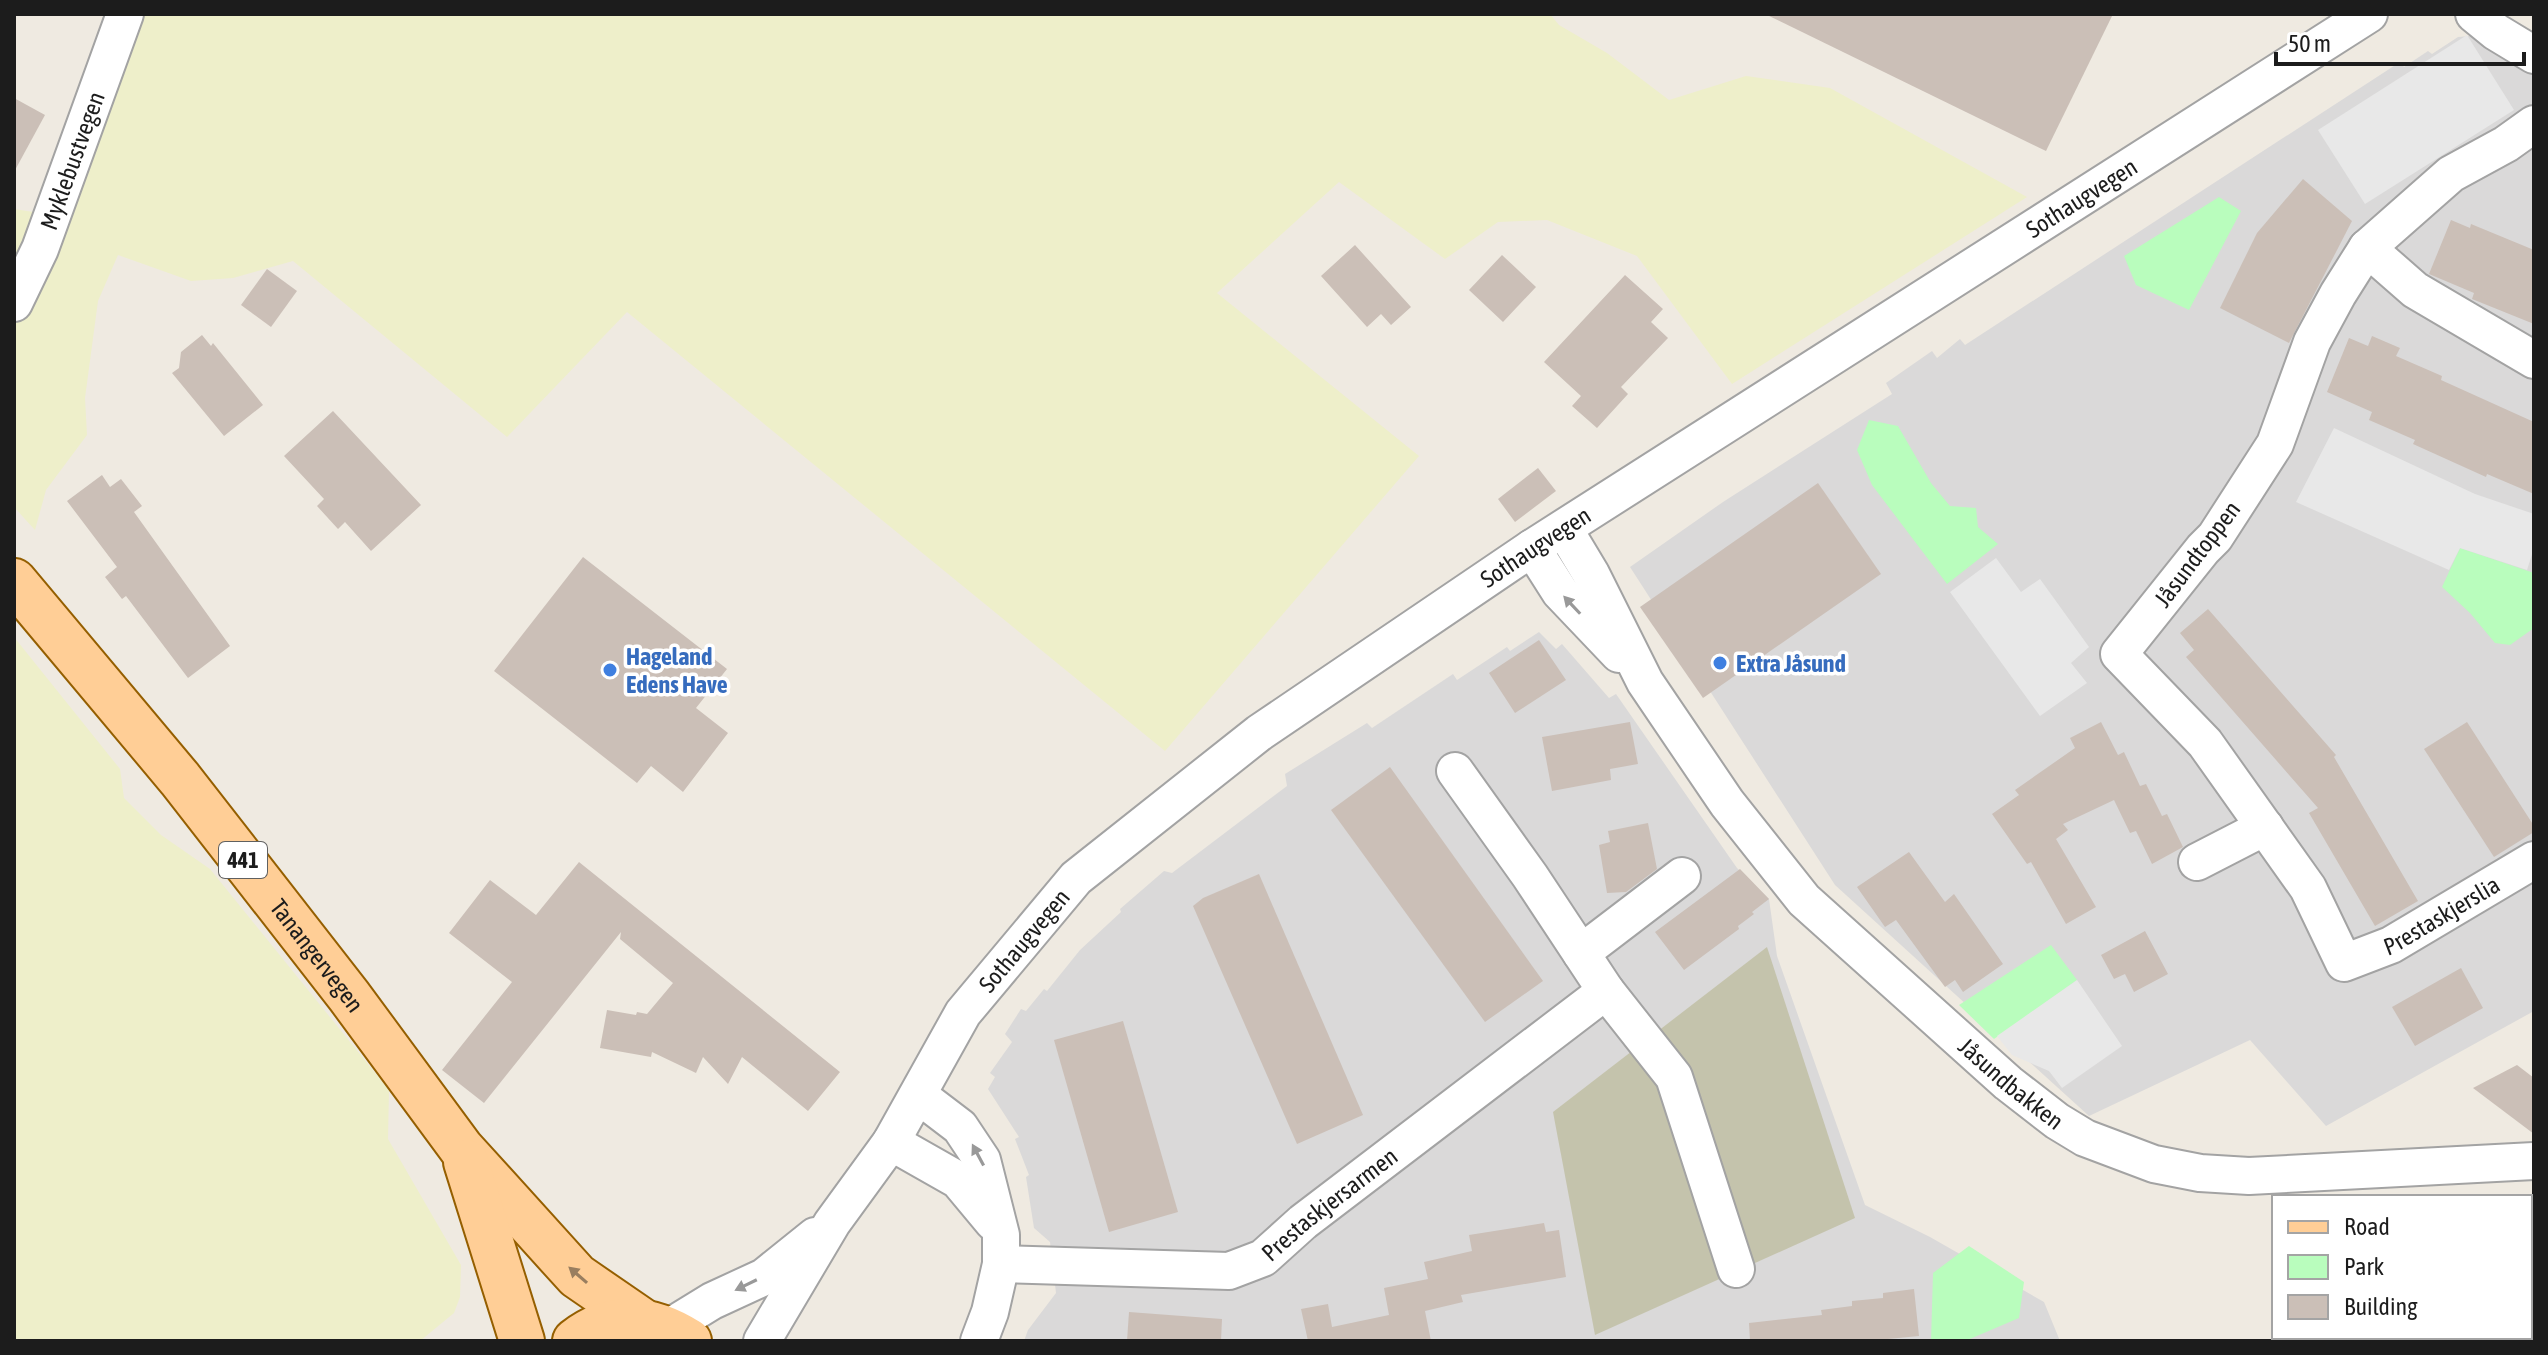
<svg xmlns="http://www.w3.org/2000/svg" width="2548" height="1355" font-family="'Asap Condensed',sans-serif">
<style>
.residential{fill:#dad9d9}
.construction{fill:#c4c3ac}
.farmland{fill:#eeefca}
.park{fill:#b9fdbd}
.parking{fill:#e8e8e8}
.building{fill:#cbbfb7}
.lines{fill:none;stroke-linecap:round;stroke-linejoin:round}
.minor-casing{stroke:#a3a3a3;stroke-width:40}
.primary-casing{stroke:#955f00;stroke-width:48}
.minor{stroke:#fff;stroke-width:36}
.primary{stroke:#ffce96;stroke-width:44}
.oneway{fill:#999}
.oneway2{fill:#997e5f}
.shop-dot{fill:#3f7fe0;stroke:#fff;stroke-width:3}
.labels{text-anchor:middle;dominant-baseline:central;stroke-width:7;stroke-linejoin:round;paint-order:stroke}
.shield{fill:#fff;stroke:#606060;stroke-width:2}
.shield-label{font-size:22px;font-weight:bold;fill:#1c1c1c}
.street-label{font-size:24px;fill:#1c1c1c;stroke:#fff}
.shop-label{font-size:24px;font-weight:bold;fill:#366cbe;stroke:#fff;text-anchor:start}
</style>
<rect width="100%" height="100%" fill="#efeae1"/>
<g class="residential">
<path d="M 2534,31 L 2534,1011 L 2326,1126 L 2250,1040 L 2089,1116 L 1835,885 L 1630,567 L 1723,502 L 1892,394 L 1886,383 L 1932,351 L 1937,358 L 1960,339 L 1965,345 L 2400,62 L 2404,67 L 2428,51 L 2432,54 L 2458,37 Z"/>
<path d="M 1539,632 L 1556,649 L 1562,644 L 1609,698 L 1616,694 L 1737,868 L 1769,899 L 1777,956 L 1865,1205 L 1930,1237 L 2044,1302 L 2060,1341 L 1024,1341 L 1028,1330 L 1056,1293 L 1050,1242 L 1034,1228 L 1026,1177 L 1029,1175 L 1015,1139 L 1019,1137 L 988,1089 L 995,1077 L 990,1073 L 1012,1042 L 1005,1034 L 1021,1009 L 1026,1011 L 1044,989 L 1047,991 L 1080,950 L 1121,912 L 1120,909 L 1164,871 L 1172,873 L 1287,786 L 1285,774 L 1367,723 L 1372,728 L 1453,674 L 1457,680 L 1507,647 L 1510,651 Z"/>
</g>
<path class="construction" d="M 1767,947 L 1855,1218 L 1595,1335 L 1553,1112 Z"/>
<g class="farmland">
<path d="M 144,14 L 1550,14 L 1559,25 L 1607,53 L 1669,100 L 1746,76 L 1830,88 L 2027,197 L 1732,384 L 1637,256 L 1547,220 L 1498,222 L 1445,259 L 1339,182 L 1217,293 L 1419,456 L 1165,751 L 627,312 L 507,437 L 293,261 L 233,278 L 191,281 L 118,255 L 98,301 L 85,398 L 87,435 L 46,490 L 35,530 L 14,507 L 14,209 L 66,217 L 125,71 Z"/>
<path d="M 14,637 L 120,769 L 124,798 L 161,835 L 210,869 L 389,1090 L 388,1139 L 461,1265 L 460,1297 L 454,1313 L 420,1341 L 14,1341 Z"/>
</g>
<g class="park">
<path d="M 2219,197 L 2241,211 L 2189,310 L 2136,285 L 2124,256 Z"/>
<path d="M 1869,420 L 1898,426 L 1931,483 L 1950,506 L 1976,508 L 1978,527 L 1998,544 L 1947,584 L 1872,485 L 1857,450 Z"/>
<path d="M 2460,548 L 2534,573 L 2534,628 L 2510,645 L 2495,643 L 2470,613 L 2442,587 Z"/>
<path d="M 2051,945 L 2077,980 L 1994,1039 L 1959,1005 Z"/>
<path d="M 1969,1246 L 2024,1282 L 2019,1318 L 1965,1341 L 1931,1341 L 1933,1273 Z"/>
</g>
<g class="parking">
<path d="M 2467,35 L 2514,110 L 2365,204 L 2318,130 Z"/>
<path d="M 2334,428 L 2475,494 L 2534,514 L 2534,548 L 2527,570 L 2460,548 L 2449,570 L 2296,502 Z"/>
<path d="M 1996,558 L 2021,592 L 2040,579 L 2089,647 L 2071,663 L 2087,683 L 2040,716 L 1950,592 Z"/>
<path d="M 2077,980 L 2122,1046 L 2062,1088 L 2049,1071 L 2012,1055 L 1997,1036 Z"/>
</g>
<g class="building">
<path d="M 1765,14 L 2113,14 L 2046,151 Z"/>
<path d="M 14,98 L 45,115 L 14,172 Z"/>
<path d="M 2303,179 L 2352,221 L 2289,343 L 2220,308 L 2257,233 Z"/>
<path d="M 2451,220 L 2470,228 L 2471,224 L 2534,250 L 2534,324 L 2472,299 L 2474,293 L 2429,274 Z"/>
<path d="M 1355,245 L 1411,307 L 1391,325 L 1381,314 L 1367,327 L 1321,276 Z"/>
<path d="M 1502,255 L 1536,287 L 1503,322 L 1469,290 Z"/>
<path d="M 267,269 L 297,291 L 271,327 L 241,305 Z"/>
<path d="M 1625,275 L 1663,309 L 1651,322 L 1668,338 L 1621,387 L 1628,394 L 1597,428 L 1572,406 L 1581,396 L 1544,362 Z"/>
<path d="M 202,335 L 211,346 L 213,343 L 263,405 L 224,436 L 172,373 L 179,368 L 181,352 Z"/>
<path d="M 2372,336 L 2400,348 L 2396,356 L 2442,376 L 2441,380 L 2534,422 L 2534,494 L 2487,474 L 2486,477 L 2413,444 L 2415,440 L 2369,420 L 2372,412 L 2327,392 L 2349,338 L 2368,346 Z"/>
<path d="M 333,411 L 421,505 L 371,551 L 345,522 L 338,529 L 317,506 L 324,499 L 284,456 Z"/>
<path d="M 1538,468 L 1556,491 L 1515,522 L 1498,499 Z"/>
<path d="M 102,475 L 110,487 L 121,479 L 142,506 L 134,512 L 230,646 L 188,678 L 126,596 L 122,599 L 105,577 L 117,567 L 67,501 Z"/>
<path d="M 1818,483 L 1881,574 L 1703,698 L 1640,607 Z"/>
<path d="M 583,557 L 727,669 L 696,708 L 728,733 L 683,792 L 651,766 L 637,783 L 494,671 Z"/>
<path d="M 2208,609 L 2336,755 L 2334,757 L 2418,901 L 2375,926 L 2309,813 L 2318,808 L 2186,657 L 2194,650 L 2180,633 Z"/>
<path d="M 1539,640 L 1566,680 L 1515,713 L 1489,673 Z"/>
<path d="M 1630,722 L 1638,764 L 1610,769 L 1611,780 L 1552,791 L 1542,737 Z"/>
<path d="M 2101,722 L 2118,755 L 2124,752 L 2140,786 L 2146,784 L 2162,816 L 2167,814 L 2183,847 L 2152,864 L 2136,831 L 2130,833 L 2114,800 L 2063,824 L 2068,830 L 2056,839 L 2096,907 L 2066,924 L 2031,862 L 2027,864 L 1992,814 L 2019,795 L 2015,790 L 2075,748 L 2070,738 Z"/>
<path d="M 2467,722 L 2534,826 L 2534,832 L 2494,857 L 2424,749 Z"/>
<path d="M 1390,767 L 1543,981 L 1485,1022 L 1331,810 Z"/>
<path d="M 1648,823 L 1657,869 L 1626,892 L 1607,893 L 1599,845 L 1610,842 L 1608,831 Z"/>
<path d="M 1909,852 L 1945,902 L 1954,894 L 2003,964 L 1963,992 L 1955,980 L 1945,987 L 1896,920 L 1885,927 L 1857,887 Z"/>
<path d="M 579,862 L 840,1072 L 808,1111 L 742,1057 L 728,1084 L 703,1057 L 696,1073 L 652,1052 L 651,1057 L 600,1048 L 607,1010 L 636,1015 L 637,1012 L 647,1014 L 673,983 L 620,939 L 621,932 L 484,1103 L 442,1070 L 512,982 L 449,933 L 490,880 L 536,915 Z"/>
<path d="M 1740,869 L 1769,899 L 1752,912 L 1754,914 L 1738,926 L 1739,929 L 1684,970 L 1655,932 Z"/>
<path d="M 1259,874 L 1363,1115 L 1297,1144 L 1193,906 L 1203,898 Z"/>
<path d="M 2145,931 L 2168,974 L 2134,992 L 2125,974 L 2114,979 L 2101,955 Z"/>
<path d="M 2461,968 L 2483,1008 L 2415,1046 L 2392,1007 Z"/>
<path d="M 1123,1021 L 1178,1212 L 1109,1232 L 1054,1040 Z"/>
<path d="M 2517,1065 L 2534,1078 L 2534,1134 L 2473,1088 Z"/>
<path d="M 1544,1223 L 1546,1232 L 1559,1230 L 1566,1277 L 1461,1295 L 1463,1302 L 1425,1311 L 1431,1341 L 1308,1341 L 1301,1309 L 1328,1304 L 1332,1327 L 1389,1315 L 1384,1288 L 1428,1279 L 1424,1262 L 1472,1251 L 1469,1235 Z"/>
<path d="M 1914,1289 L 1919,1336 L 1888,1339 L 1888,1341 L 1750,1341 L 1749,1323 L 1822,1315 L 1821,1310 L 1852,1306 L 1852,1301 L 1883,1298 L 1883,1293 Z"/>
<path d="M 1129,1312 L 1222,1319 L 1221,1341 L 1127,1341 Z"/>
</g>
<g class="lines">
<defs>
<g id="minor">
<path d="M 2474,14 L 2496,32 L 2534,55"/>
<path id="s1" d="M 2534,124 L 2506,144 L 2451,174 L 2367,248 L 2338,294 L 2312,342 L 2275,444 L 2215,537 L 2203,549 L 2119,654 L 2205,743 L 2308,888 L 2344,963 L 2391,945 L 2534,860"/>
<path d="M 2367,248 L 2415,290 L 2534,360"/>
<path id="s2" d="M 14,303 L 40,249 L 125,14"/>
<path id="s3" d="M 1564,529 L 1591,574 L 1645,682 L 1727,803 L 1804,900 L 2008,1083 L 2057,1121 L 2085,1138 L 2154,1164 L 2200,1173 L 2249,1176 L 2534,1161"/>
<path d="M 1532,548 L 1560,592 L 1619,654"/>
<path d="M 1455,771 L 1530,876 L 1606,991 L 1674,1077 L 1736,1269"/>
<path d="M 2197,862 L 2265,827"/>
<path d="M 1581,953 L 1682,876"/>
<path d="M 918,1095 L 960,1127 L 982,1160 L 1001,1235 L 1001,1264 L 990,1312 L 979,1341"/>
<path d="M 891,1142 L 958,1180 L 993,1222"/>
<path id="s4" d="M 1001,1264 L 1229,1271 L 1263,1258 L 1303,1222 L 1606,991"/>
<path d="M 668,1328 L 712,1301 L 764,1277 L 815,1236"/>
<path id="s5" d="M 762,1341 L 832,1223 L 891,1142 L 963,1013 L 1076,878 L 1259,733 L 1532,548 L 2369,14"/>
</g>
<g id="primary">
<path id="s6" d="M 14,581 L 180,779 L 349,996 L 461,1148 L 577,1276 L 641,1320"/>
<path d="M 466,1162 L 522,1341"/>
<path d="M 575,1341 C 612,1312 651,1317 689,1341"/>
</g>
</defs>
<use href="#minor" class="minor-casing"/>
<use href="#primary" class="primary-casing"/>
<use href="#minor" class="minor"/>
<use href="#primary" class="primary"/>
</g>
<defs><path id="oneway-solid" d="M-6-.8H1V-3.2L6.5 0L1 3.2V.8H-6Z" transform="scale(2)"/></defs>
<g class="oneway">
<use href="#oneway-solid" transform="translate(1572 605) rotate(-133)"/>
<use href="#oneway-solid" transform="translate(978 1155) rotate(-118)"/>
<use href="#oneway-solid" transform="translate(746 1285) rotate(154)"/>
</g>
<use class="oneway2" href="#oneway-solid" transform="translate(578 1275) rotate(-139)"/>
<g class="shop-dot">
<circle cx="1720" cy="663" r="8"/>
<circle cx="610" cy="670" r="8"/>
</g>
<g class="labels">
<rect class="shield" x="219" y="842" width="48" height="36" rx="6"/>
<g class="shield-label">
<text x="243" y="860">441</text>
</g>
<g class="street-label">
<text stroke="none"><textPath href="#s2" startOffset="154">Myklebustvegen</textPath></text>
<text stroke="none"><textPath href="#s5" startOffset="1776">Sothaugvegen</textPath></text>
<text stroke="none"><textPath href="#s5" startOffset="1128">Sothaugvegen</textPath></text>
<text transform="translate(2197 554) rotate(-53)">Jåsundtoppen</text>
<text stroke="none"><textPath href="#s1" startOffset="1182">Prestaskjerslia</textPath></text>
<text stroke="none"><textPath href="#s5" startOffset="480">Sothaugvegen</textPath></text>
<text stroke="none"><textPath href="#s6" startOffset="482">Tanangervegen</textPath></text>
<text stroke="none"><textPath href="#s3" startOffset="720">Jåsundbakken</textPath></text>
<text stroke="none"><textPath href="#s4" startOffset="350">Prestaskjersarmen</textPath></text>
</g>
<g class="shop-label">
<text x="626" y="656">Hageland<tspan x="626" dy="28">Edens Have</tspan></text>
<text x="1736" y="663">Extra Jåsund</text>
</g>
</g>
<rect width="2548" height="1355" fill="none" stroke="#1c1c1c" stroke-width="32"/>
<rect x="2272" y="1195" width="260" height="144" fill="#ffffff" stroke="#a4a4a4" stroke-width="2"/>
<rect x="2288" y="1221" width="40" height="12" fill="#ffce96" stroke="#a4a4a4" stroke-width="2"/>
<text x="2344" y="1235" font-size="24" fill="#1c1c1c">Road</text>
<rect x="2288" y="1255" width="40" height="24" fill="#b9fdbd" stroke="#a4a4a4" stroke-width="2"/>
<text x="2344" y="1275" font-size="24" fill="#1c1c1c">Park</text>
<rect x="2288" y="1295" width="40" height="24" fill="#cbbfb7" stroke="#a4a4a4" stroke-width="2"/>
<text x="2344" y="1315" font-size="24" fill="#1c1c1c">Building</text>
<path d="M2276 52v12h248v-12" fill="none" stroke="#1c1c1c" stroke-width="4"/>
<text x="2288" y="52" font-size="24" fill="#1c1c1c" stroke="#ffffff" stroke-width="6" paint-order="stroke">50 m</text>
</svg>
